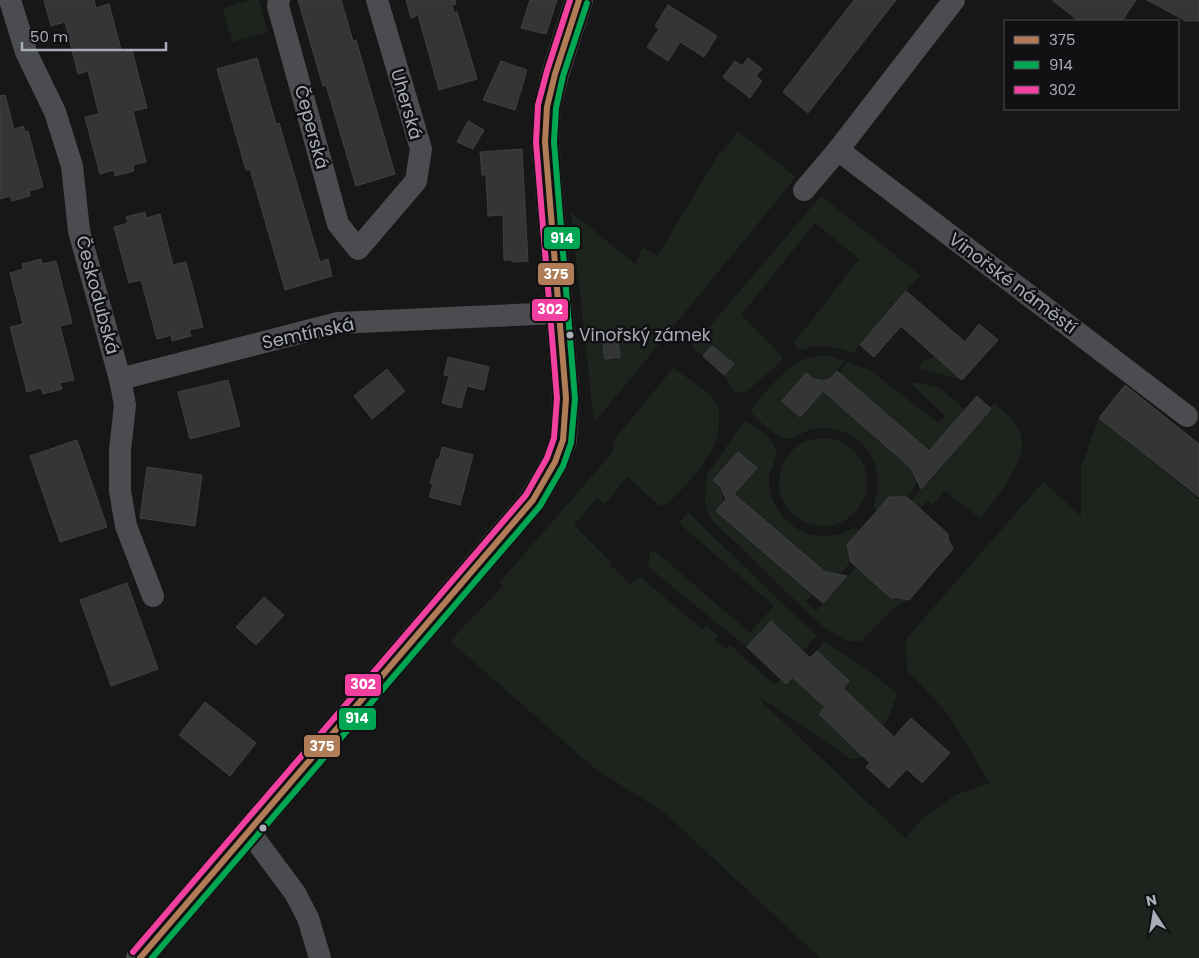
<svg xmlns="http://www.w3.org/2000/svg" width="1199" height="958" font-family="Poppins,sans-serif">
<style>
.green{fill:#1d241e;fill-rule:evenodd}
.building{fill:#353536;stroke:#3f4043}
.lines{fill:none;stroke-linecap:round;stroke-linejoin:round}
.minor{stroke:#4b4c50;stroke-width:22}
.secondary{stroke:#4a4a4e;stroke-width:28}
.bus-1-casing{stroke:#111113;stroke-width:10}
.bus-2-casing{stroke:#111113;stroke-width:10}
.bus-3-casing{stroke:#111113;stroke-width:10}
.bus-1{stroke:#b07c57;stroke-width:6}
.bus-2{stroke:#00a651;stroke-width:6}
.bus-3{stroke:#f240a1;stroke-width:6}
.bus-dot{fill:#a8adb8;stroke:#111113;stroke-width:2}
.labels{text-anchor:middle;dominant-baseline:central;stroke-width:5;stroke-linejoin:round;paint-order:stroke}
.bus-label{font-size:17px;fill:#a8adb8;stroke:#111113;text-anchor:start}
.street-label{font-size:18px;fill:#a8adb8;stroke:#111113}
.line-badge{stroke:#111113;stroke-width:2}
.badge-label{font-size:14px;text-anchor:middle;font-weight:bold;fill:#fff}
</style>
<rect width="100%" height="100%" fill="#171717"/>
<g class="green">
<path d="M 250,0 L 259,0 L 268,32 L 232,42 L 223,8 Z"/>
<path d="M 738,131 L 796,177 L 594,423 L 571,212 L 635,264 L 643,248 L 658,256 L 720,151 L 722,152 ZM 618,341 L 620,357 L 605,359 L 603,342 Z"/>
<path d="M 821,196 L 920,275 L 853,353 C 833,346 818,343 798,351 L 794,343 L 859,259 L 815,223 L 741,315 L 782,356 L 783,360 L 747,391 L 734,393 L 724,375 L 734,364 L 712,346 L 703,356 L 692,347 Z"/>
<path d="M 819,356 L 829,356 L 845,361 L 829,380 L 816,380 L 806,373 L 782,401 L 800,417 L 823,391 L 917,473 C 917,490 911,496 895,499 L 890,496 L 877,510 L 873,507 C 876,497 879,488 878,477 C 875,445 843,422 812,429 C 803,431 793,441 784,438 C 774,436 758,420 751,412 L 751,410 C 761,396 785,369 800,361 C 806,358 813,357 819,356 Z"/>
<path d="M 936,357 L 962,380 L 918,368 L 925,359 Z"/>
<path d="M 847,362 L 870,370 L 938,423 L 945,416 L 909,381 L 940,388 L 965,410 L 935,443 L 933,455 L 839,373 Z"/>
<path d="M 673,368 C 685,377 712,392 717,405 C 721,416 719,433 715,444 C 710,457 673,505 660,506 L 627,477 L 605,504 L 597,498 L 574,525 L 612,563 L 611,566 L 631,584 L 640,577 L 702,629 L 707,626 L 718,635 L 715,640 L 726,649 L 730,645 L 775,685 L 781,679 L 786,684 L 792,677 L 825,707 L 819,715 L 866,757 L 851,759 L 754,694 L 905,838 L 923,819 L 955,795 L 990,783 L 947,713 L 907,670 L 906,639 L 1043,482 L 1081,516 L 1081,467 L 1099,418 L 1199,499 L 1199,958 L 820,958 L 666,814 L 593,767 L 450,641 L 503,586 L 499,583 L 612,453 L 614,440 Z"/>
<path d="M 994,403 C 1005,412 1020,425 1022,440 C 1026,463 994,500 981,519 L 945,491 L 933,505 L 928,501 L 920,508 L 911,501 L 991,409 L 990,408 Z"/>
<path d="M 744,421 C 754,423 776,441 776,452 C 776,461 770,469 769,478 C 768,506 789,532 817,536 C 825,537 835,536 843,533 C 849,531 852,528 858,528 L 859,531 L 847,546 L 851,550 L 849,552 L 851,562 L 840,574 L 828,575 L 734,494 L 756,468 L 738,452 L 713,480 C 726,491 726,497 717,511 L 813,594 L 806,601 L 816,611 L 856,567 L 892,598 L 902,598 L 904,596 L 909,600 L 897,605 L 861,641 L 846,641 L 821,625 L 710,518 L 705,502 L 707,475 Z"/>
<circle cx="823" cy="482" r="44"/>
<path d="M 688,512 L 789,610 L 817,635 L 803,651 L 771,621 L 747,647 L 648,567 L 650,552 L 655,551 L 750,633 L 774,606 L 679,523 Z"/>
<path d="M 823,642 L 825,642 L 861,665 L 896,692 L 896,698 L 886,723 L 882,725 L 843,688 L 849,681 L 817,651 Z"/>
</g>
<g class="building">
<path d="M 44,0 L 94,0 L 96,8 L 109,4 L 122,53 L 132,50 L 147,108 L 133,111 L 146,162 L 133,165 L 134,171 L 115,176 L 114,170 L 100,174 L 85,117 L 99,114 L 88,71 L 78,74 L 65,22 L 51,26 Z"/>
<path d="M 298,0 L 341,0 L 353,41 L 356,40 L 395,174 L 356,186 L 326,85 L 323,86 Z"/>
<path d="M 406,0 L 455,0 L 456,4 L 452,5 L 454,13 L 457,12 L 477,79 L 439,90 L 418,15 L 411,18 Z"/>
<path d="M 530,0 L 557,0 L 546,34 L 521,28 Z"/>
<path d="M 854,0 L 896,0 L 808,113 L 783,92 Z"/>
<path d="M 1052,0 L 1136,0 L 1122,21 L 1079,21 Z"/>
<path d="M 1147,0 L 1199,0 L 1199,21 L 1186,21 Z"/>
<path d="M 668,5 L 717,36 L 704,57 L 680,42 L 668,61 L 647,47 L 659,29 L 655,26 Z"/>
<path d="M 257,58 L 276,124 L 279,123 L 320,262 L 328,259 L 332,276 L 285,290 L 250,169 L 246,170 L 217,69 Z"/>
<path d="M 748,58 L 762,69 L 756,76 L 762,81 L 750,98 L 723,77 L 735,61 L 742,66 Z"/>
<path d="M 501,61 L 527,70 L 515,110 L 483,100 Z"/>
<path d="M 5,95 L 14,129 L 23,126 L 25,132 L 28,131 L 43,187 L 29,191 L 30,196 L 12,201 L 10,196 L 0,199 L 0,96 Z"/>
<path d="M 468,121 L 484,130 L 473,149 L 457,142 Z"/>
<path d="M 522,149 L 528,261 L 512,262 L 512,260 L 504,260 L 503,215 L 488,216 L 486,175 L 482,175 L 480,152 Z"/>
<path d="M 145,212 L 146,218 L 160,214 L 173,265 L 186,262 L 203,327 L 189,330 L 191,336 L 172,341 L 171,335 L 157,339 L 141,280 L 129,283 L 114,227 L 128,223 L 126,217 Z"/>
<path d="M 41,259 L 42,264 L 56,261 L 72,323 L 60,326 L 74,380 L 60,383 L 62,389 L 43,394 L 41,388 L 27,392 L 10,327 L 23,324 L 10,273 L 23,269 L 22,264 Z"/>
<path d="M 906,291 L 965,342 L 979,324 L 998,340 L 962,380 L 901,326 L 874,357 L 860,345 Z"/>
<path d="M 618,341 L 620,357 L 605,359 L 603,342 Z"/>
<path d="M 712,346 L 734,364 L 724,375 L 703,356 Z"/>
<path d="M 448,357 L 489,367 L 484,390 L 467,386 L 461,408 L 442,403 L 449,376 L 444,375 Z"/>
<path d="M 387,369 L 405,391 L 372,419 L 354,396 Z"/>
<path d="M 837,371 L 929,451 L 977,396 L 991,409 L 921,489 L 911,468 L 823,391 L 800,417 L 782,401 L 806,373 L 814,379 L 823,381 L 830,379 Z"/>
<path d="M 228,380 L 240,426 L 190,439 L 178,392 Z"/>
<path d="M 1125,385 L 1199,444 L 1199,497 L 1099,418 Z"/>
<path d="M 77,440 L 107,527 L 60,542 L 30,456 Z"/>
<path d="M 442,447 L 473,455 L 460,505 L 429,497 L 433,484 L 430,483 L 437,459 L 439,460 Z"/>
<path d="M 738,452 L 757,468 L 734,494 L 825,572 L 847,576 L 823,603 L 716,511 L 726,499 L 720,486 L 713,480 Z"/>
<path d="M 147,467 L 202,475 L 195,526 L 140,518 Z"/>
<path d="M 889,497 L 907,497 L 948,534 L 948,539 L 953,549 L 909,600 L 897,597 L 891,598 L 851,562 L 847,545 Z"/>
<path d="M 127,583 L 158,669 L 111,686 L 80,600 Z"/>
<path d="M 264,597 L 284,615 L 256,645 L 236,627 Z"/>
<path d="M 771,621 L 810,658 L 817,651 L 849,681 L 843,688 L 894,737 L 911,718 L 950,753 L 922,783 L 907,769 L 889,788 L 866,767 L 870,763 L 819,714 L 825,707 L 792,677 L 786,684 L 747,647 Z"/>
<path d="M 205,702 L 256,743 L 230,776 L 179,735 Z"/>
</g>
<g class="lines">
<g class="minor">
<path d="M 10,0 L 26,52 L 55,112 L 72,166 L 79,231 L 120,379 L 125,405 L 120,450 L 120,491 L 126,526 L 153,596"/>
<path d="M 279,0 L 278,6 L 338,224 L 358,249 L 416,181 L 421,149 L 377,0"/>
<path d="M 838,150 L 1187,416"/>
<path d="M 804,190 L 838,150 L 954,0"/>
<path d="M 120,379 L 338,323 L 559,313"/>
<path d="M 249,831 L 295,893 L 308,918 L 320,958"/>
</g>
<path class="secondary" d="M 140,958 L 533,500 L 555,462 L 563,440 L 566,398 L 545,142 L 547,107 L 555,74 L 579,0"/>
<defs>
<path id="bus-1" d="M 140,958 L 533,500 L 555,462 L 563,440 L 566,398 L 545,142 L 547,107 L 555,74 L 579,0"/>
<path id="bus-2" d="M 152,958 L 540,506 L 563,466 L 571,443 L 575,399 L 554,142 L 556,108 L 563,76 L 587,3"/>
<path id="bus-3" d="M 133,952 L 526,495 L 547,458 L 554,438 L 557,398 L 536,142 L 538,105 L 547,71 L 570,0"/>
</defs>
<use href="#bus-1" class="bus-1-casing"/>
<use href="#bus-2" class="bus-2-casing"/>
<use href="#bus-3" class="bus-3-casing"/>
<use href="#bus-1" class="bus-1"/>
<use href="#bus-2" class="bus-2"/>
<use href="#bus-3" class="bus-3"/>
</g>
<g class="bus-dot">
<circle cx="570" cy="335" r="4.5"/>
<circle cx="263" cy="828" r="4.5"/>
</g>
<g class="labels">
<g class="bus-label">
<text x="579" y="335">Vinořský zámek</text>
</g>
<g class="street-label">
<text transform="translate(407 104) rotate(74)">Uherská</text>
<text transform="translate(312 127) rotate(75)">Čeperská</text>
<text transform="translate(1013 283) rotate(37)">Vinořské náměstí</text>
<text transform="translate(98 295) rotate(75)">Českodubská</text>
<text transform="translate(308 333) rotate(-12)">Semtínská</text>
</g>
</g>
<g class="line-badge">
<rect x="543" y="226" width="38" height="24" rx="5" fill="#00a651"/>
<rect x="537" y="262" width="38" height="24" rx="5" fill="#b07c57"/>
<rect x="531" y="298" width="38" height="24" rx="5" fill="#f240a1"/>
<rect x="344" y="673" width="38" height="24" rx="5" fill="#f240a1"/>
<rect x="338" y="707" width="39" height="24" rx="5" fill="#00a651"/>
<rect x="303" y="734" width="38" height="24" rx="5" fill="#b07c57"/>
</g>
<g class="badge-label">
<text x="562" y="243">914</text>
<text x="556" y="279">375</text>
<text x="550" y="314">302</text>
<text x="363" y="689">302</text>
<text x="357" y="723">914</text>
<text x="322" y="751">375</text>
</g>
<rect x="1004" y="20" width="175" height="90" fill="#111113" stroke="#4d4f55"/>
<rect x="1014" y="36" width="25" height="8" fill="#b07c57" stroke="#4d4f55"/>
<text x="1049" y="45" font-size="15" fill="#a8adb8">375</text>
<rect x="1014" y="61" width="25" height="8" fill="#00a651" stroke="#4d4f55"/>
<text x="1049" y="70" font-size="15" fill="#a8adb8">914</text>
<rect x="1014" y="86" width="25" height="8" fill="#f240a1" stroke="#4d4f55"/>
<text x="1049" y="95" font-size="15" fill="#a8adb8">302</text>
<g transform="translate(1154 913) rotate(348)" stroke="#111113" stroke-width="4" paint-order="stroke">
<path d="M0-4L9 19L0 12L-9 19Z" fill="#a8adb8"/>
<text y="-8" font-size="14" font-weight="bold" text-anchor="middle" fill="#a8adb8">N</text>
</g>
<path d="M22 42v8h144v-8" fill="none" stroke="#a8adb8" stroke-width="2.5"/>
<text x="30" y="42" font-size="15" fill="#a8adb8" stroke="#111113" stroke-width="4" paint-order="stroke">50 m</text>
</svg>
